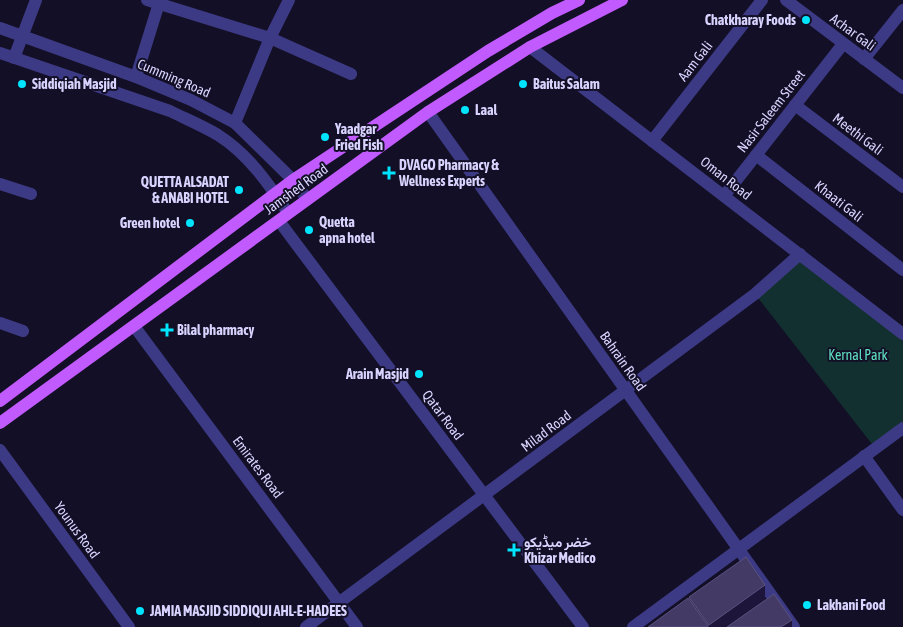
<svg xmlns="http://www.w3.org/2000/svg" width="903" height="627" font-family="'Asap Condensed',Vazirmatn,sans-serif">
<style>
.green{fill:#12302f}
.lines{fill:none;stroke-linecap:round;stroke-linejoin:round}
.minor{stroke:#3d3a85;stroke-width:12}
.major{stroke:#c25bff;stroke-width:12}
.wall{fill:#312854}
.shaded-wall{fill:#1d163a}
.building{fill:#433a66;stroke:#5a527e}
.poi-dot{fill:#00e5ff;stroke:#130f26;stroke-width:2}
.labels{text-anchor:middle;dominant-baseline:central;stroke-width:4;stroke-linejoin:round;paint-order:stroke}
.poi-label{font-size:14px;font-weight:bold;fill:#d9d4ff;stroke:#130f26;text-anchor:start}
.street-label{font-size:14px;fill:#d9d4ff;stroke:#130f26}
.park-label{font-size:14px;fill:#5fe0c0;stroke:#130f26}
</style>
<rect width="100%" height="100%" fill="#130f26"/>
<path class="green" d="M 800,254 L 903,334 L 903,428 L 875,448 L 755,294 Z"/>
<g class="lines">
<g class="minor">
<path d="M 147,0 L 270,38 L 351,74"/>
<path d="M 786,0 L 903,88"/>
<path d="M 0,28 L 136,77 L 191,100 L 235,123 L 293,180 L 307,199"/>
<path d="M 530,47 L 903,334"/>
<path d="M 0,53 L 170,111 C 186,119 203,126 218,135 C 248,154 269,184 288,213"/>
<path d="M 14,58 L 36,0"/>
<path d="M 864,59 L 903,10"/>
<path d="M 136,77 L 160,0"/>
<path d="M 795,105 L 903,187"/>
<path d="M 428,112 L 794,627"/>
<path d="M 235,123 L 270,38 L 289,0"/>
<path d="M 652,141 L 762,0"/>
<path d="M 756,155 L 903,270"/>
<path d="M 0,184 L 31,194"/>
<path d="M 724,196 L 843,44"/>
<path d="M 279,221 L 583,627"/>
<path d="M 0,323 L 23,331"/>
<path d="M 134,326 L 357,627"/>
<path d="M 0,450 L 129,627"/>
<path d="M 864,456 L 903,510"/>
<path d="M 306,627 L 755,294 L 800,254"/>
<path d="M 633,627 L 903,428"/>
</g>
<g class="major">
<path d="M 0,401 L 293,180 L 488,51 L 552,13 L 579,0"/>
<path d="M 0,423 L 428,112 L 530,47 L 622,0"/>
</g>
</g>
<path class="wall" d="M 689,597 L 765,600 L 792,627 L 648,627 L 689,600 Z"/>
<g class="shaded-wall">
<path d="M 765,585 L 765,600 L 727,627 L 709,627 L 709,625 Z"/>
<path d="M 792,620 L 792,627 L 781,627 Z"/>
</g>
<g class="building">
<path d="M 746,557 L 765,585 L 709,625 L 689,597 Z"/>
<path d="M 774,594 L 792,620 L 781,627 L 727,627 Z"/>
<path d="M 688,598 L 708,626 L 707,627 L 648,627 Z"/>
</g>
<g class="poi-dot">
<circle cx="806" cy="20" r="5"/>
<circle cx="22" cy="84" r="5"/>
<circle cx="523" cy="84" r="5"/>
<circle cx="465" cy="110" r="5"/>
<circle cx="325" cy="137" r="5"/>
<path d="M386.5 165.5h5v5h5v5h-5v5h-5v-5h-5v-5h5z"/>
<circle cx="239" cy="190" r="5"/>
<circle cx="190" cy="223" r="5"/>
<circle cx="309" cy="230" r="5"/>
<path d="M164.5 322.5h5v5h5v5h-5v5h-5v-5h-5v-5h5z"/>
<circle cx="419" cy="374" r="5"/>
<path d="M511.5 542.5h5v5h5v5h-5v5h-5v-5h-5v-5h5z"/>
<circle cx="807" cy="605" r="5"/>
<circle cx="140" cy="611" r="5"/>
</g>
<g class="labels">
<g class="poi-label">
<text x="796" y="20" text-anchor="end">Chatkharay Foods</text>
<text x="32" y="84">Siddiqiah Masjid</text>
<text x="533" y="84">Baitus Salam</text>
<text x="475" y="110">Laal</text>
<text x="335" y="129">Yaadgar<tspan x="335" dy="16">Fried Fish</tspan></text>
<text x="399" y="165">DVAGO Pharmacy &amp;<tspan x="399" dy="16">Wellness Experts</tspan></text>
<text x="229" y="182" text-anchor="end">QUETTA ALSADAT<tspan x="229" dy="16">&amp; ANABI HOTEL</tspan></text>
<text x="319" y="222">Quetta<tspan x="319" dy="16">apna hotel</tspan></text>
<text x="180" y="223" text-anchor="end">Green hotel</text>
<text x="177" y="330">Bilal pharmacy</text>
<text x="409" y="374" text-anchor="end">Arain Masjid</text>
<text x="524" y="542">خضر میڈیکو<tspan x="524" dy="16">Khizar Medico</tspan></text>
<text x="817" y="605">Lakhani Food</text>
<text x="150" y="611">JAMIA MASJID SIDDIQUI AHL-E-HADEES</text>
</g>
<g class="street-label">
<text transform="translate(853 32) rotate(36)">Achar Gali</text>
<text transform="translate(695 61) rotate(-52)">Aam Gali</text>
<text transform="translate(174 78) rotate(23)">Cumming Road</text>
<text transform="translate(771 111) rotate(-52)">Nasir Saleem Street</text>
<text transform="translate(858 134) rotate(37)">Meethi Gali</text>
<text transform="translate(726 178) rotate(38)">Oman Road</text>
<text transform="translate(296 189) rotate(-36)">Jamshed Road</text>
<text transform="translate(839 201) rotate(38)">Khaati Gali</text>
<text transform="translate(623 361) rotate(55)">Bahrain Road</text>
<text transform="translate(443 415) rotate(53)">Qatar Road</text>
<text transform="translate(546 431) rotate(-37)">Milad Road</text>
<text transform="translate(258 467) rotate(53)">Emirates Road</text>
<text transform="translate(77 530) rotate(54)">Younus Road</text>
</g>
<g class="park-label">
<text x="858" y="355">Kernal Park</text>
</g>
</g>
</svg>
